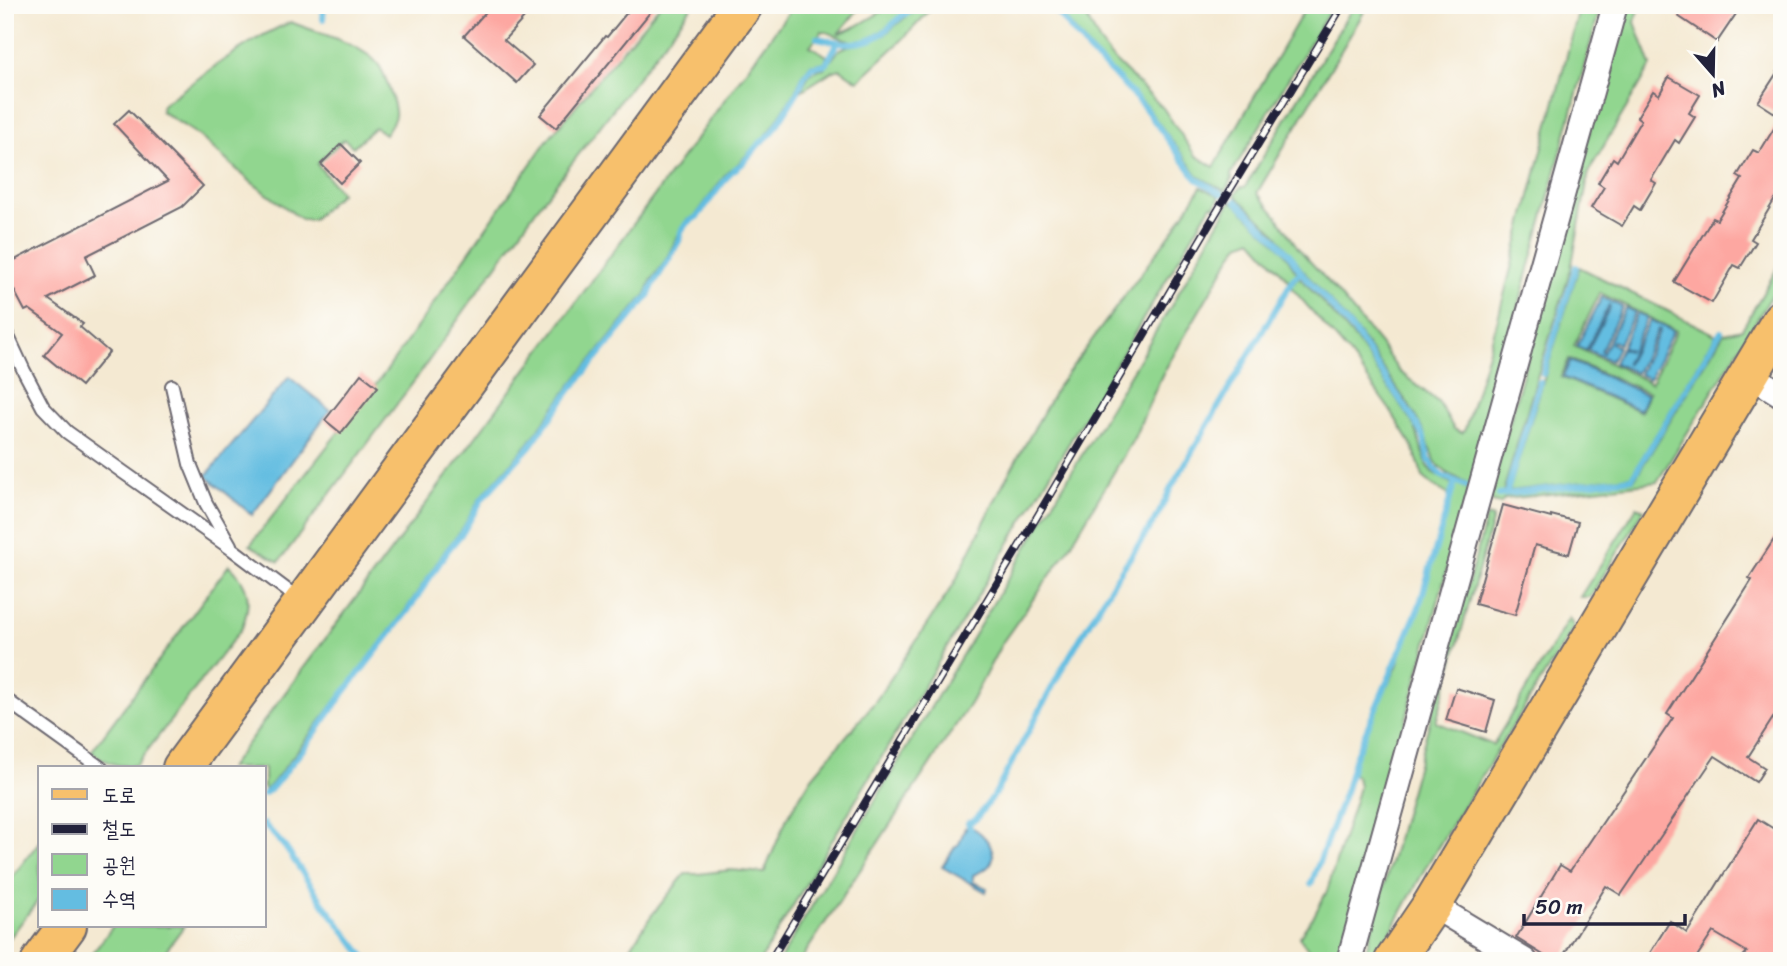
<svg xmlns="http://www.w3.org/2000/svg" width="1787" height="966" font-family="Sriracha,'Poor Story',sans-serif">
<style>
.green{fill:#91d68f;stroke:#5a7c65;stroke-width:2;fill-rule:evenodd}
.water{fill:#64bde1;stroke:#43708e;stroke-width:2}
.lines{fill:none;stroke-linecap:round;stroke-linejoin:round}
.stream{stroke:#64bde1;stroke-width:6}
.building{fill:#fda7a1}
.lane-casing{stroke:#6c6870;stroke-width:16}
.street-casing{stroke:#6c6870;stroke-width:28}
.primary-casing{stroke:#6c6870;stroke-width:42}
.highway-casing{stroke:#6c6870;stroke-width:42}
.lane{stroke:#fff;stroke-width:12}
.street{stroke:#fff;stroke-width:24}
.primary{stroke:#f7c06c;stroke-width:38}
.highway{stroke:#f7c06c;stroke-width:38}
.rail-casing{stroke:#22223b;stroke-width:8}
.rail{stroke:#fdfcf7;stroke-width:5;stroke-dasharray:16;stroke-linecap:butt}
</style>
<rect width="100%" height="100%" fill="#fdfcf7"/>
<filter id="ink" filterUnits="userSpaceOnUse"><feTurbulence type="fractalNoise" baseFrequency=".0143" numOctaves="2"/><feDisplacementMap in="SourceGraphic" scale="14" xChannelSelector="R" yChannelSelector="G"/><feConvolveMatrix kernelMatrix="1 2 1 2 8 2 1 2 1" color-interpolation-filters="sRGB"/></filter>
<filter id="wash" filterUnits="userSpaceOnUse"><feTurbulence type="fractalNoise" baseFrequency=".00686" numOctaves="4" result="noise"/><feDisplacementMap in="SourceGraphic" scale="28" xChannelSelector="R" yChannelSelector="G"/><feGaussianBlur stdDeviation="1.57" result="paint"/><feColorMatrix in="noise" values="0 0 0 0 0 0 0 0 0 0 0 0 0 0 0 0 0 1.4 0 .05"/><feComposite in="paint" operator="in"/></filter>
<g filter="url(#wash)">
<rect width="100%" height="100%" fill="#f4e9d2"/>
<g class="green">
<path d="M 660,5 L 693,5 L 536,210 L 415,380 L 279,562 L 250,545 L 387,370 L 548,139 Z"/>
<path d="M 794,5 L 862,5 L 838,34 L 857,26 L 893,5 L 920,5 C 913,8 906,11 900,16 C 886,27 874,42 853,41 C 843,40 832,33 822,31 L 810,46 L 827,56 L 825,62 L 810,65 L 802,76 L 795,92 L 770,131 L 735,167 L 729,170 L 696,215 L 685,222 L 664,263 L 651,281 L 646,294 L 569,387 L 528,444 L 480,498 L 461,531 L 446,549 L 405,611 L 271,785 L 264,791 L 264,768 L 229,768 L 569,312 Z"/>
<path d="M 925,5 L 935,5 L 902,40 L 858,81 L 840,69 L 831,72 L 801,91 C 807,77 809,70 825,68 L 839,50 L 847,46 L 868,42 L 884,35 L 907,16 Z"/>
<path d="M 1054,5 L 1073,5 L 1087,18 L 1099,41 L 1111,57 L 1163,108 L 1195,155 L 1214,167 L 1307,5 L 1333,5 L 1231,174 L 1232,179 L 1225,191 L 1199,177 L 1145,105 L 1090,49 Z"/>
<path d="M 1354,5 L 1368,5 L 1257,193 L 1277,216 L 1298,248 L 1332,286 L 1380,344 L 1399,371 L 1438,402 L 1454,429 L 1462,433 L 1465,429 L 1497,322 L 1580,5 L 1601,5 L 1340,961 L 1313,961 L 1310,952 L 1299,937 L 1315,914 L 1327,891 L 1359,787 L 1357,777 L 1352,774 L 1356,758 L 1382,697 L 1397,667 L 1406,638 L 1420,608 L 1456,483 L 1466,488 L 1467,485 L 1466,482 L 1448,474 L 1438,465 L 1434,460 L 1423,430 L 1410,407 L 1360,335 L 1302,269 L 1277,235 L 1235,195 L 1241,187 L 1245,187 Z"/>
<path d="M 1624,5 L 1640,5 L 1635,22 L 1651,66 L 1589,171 L 1571,269 L 1536,381 L 1502,495 L 1634,480 L 1724,333 L 1742,329 L 1782,260 L 1782,279 L 1657,482 L 1505,499 L 1500,504 L 1493,502 L 1489,498 Z"/>
<path d="M 291,22 C 315,32 362,44 378,64 C 385,73 387,84 391,94 C 397,115 398,116 385,134 L 375,127 L 353,147 L 344,139 L 317,164 L 341,193 L 312,220 L 301,219 L 251,182 L 198,135 L 161,111 L 163,104 C 204,75 244,41 291,22 Z"/>
<path d="M 1201,187 L 1220,196 L 1215,206 L 1211,205 L 760,961 L 622,961 L 651,916 L 685,874 L 698,874 L 731,870 L 764,873 L 787,818 L 812,777 L 875,702 L 954,584 L 1003,484 L 1058,386 L 1174,229 Z"/>
<path d="M 1231,201 L 1238,206 L 1282,249 L 1297,273 L 1290,282 L 1252,239 L 1240,244 L 1230,258 L 1162,375 L 1134,438 L 1068,550 L 1002,643 L 971,702 L 800,961 L 779,961 L 1171,306 Z"/>
<path d="M 1579,267 L 1716,335 L 1631,476 L 1509,491 ZM 1600,293 L 1676,331 L 1651,383 L 1574,346 ZM 1569,359 L 1649,393 L 1641,412 L 1561,377 Z"/>
<path d="M 1299,276 L 1355,339 L 1398,401 L 1415,427 L 1427,466 L 1432,472 L 1452,484 L 1449,495 L 1434,486 L 1423,477 L 1413,447 L 1390,410 L 1351,356 L 1290,286 Z"/>
<path d="M 1637,507 L 1644,510 L 1590,597 L 1580,597 Z"/>
<path d="M 1487,516 L 1493,518 L 1436,722 L 1493,745 L 1569,618 L 1574,627 L 1427,865 L 1375,961 L 1363,961 Z"/>
<path d="M 229,565 C 250,585 252,601 242,628 L 136,765 C 117,768 106,762 91,752 Z"/>
<path d="M 40,841 L 40,898 L 5,944 L 5,886 Z"/>
<path d="M 113,926 L 184,926 L 158,961 L 87,961 Z"/>
</g>
<g class="water">
<path d="M 1602,297 L 1622,307 L 1601,351 L 1603,353 L 1625,308 L 1635,312 L 1619,344 L 1613,341 L 1611,343 L 1618,347 L 1611,361 L 1588,350 L 1610,307 L 1609,305 L 1586,350 L 1577,346 Z"/>
<path d="M 1637,314 L 1647,318 L 1626,363 L 1627,364 L 1650,320 L 1673,331 L 1649,379 L 1639,374 L 1660,330 L 1658,329 L 1636,373 L 1614,363 L 1621,348 L 1628,351 L 1629,350 L 1622,346 Z"/>
<path d="M 1570,361 L 1647,395 L 1640,410 L 1563,377 Z"/>
<path d="M 289,377 L 330,410 L 252,515 L 206,476 Z"/>
<path d="M 971,827 C 983,833 1001,852 989,866 C 985,870 978,873 973,875 L 973,882 L 987,888 L 986,892 L 942,867 L 955,847 L 959,844 L 965,828 Z"/>
</g>
<g class="lines">
<g class="stream">
<path d="M 1051,5 L 1089,51 L 1119,80 L 1144,107 L 1197,179 L 1222,194"/>
<path d="M 323,19 L 324,5"/>
<path d="M 817,38 C 833,41 850,46 866,41 C 881,38 891,25 902,16 C 908,12 915,9 921,5"/>
<path d="M 1236,201 L 1278,241 L 1289,254 L 1301,272 L 1355,333 L 1416,423 L 1424,438 L 1428,458 L 1434,468 L 1442,476 L 1467,486"/>
<path d="M 1543,374 L 1576,267"/>
<path d="M 1506,494 L 1540,382"/>
<path d="M 1499,495 L 1632,478 L 1721,331"/>
<path d="M 264,794 L 273,787 L 305,747 L 343,694 L 407,612 L 448,550 L 463,532 L 482,499 L 530,446 L 571,389 L 648,296 L 654,283 L 666,264 L 680,239 L 681,232 L 686,224 L 698,216 L 731,172 L 742,164 L 759,144 L 772,133 L 797,93 L 804,77 L 811,67 L 826,64 L 838,42"/>
<path d="M 264,824 L 285,847 L 325,906 L 368,961"/>
<path d="M 971,830 L 968,823 L 976,819 L 995,794 L 1063,667 L 1115,580 L 1157,517 L 1171,488 L 1293,279 L 1301,272"/>
<path d="M 1311,884 L 1346,789 L 1355,757 L 1419,607 L 1455,481"/>
</g>
</g>
<g id="blocks">
<g class="building">
<path d="M 492,5 L 536,5 L 504,40 L 533,65 L 517,83 L 464,36 Z"/>
<path d="M 633,5 L 656,5 L 556,128 L 540,115 L 605,36 L 607,37 Z"/>
<path d="M 1686,5 L 1742,5 L 1717,42 L 1678,16 Z"/>
<path d="M 1782,65 L 1782,203 L 1775,199 L 1751,239 L 1756,242 L 1740,268 L 1734,265 L 1712,303 L 1674,282 L 1713,218 L 1717,220 L 1742,179 L 1737,176 L 1753,150 L 1759,153 L 1781,117 L 1758,102 Z"/>
<path d="M 1669,77 L 1700,95 L 1689,113 L 1695,117 L 1679,143 L 1675,140 L 1651,180 L 1656,183 L 1640,210 L 1634,206 L 1622,226 L 1591,208 L 1604,187 L 1598,183 L 1613,158 L 1617,161 L 1641,120 L 1637,117 L 1653,91 L 1659,95 Z"/>
<path d="M 129,110 L 203,186 L 182,207 L 86,256 L 95,275 L 48,299 L 83,324 L 80,327 L 109,352 L 81,386 L 44,355 L 62,333 L 29,309 L 25,311 L 5,273 L 5,265 L 168,181 L 114,124 Z"/>
<path d="M 341,144 L 360,163 L 340,183 L 321,164 Z"/>
<path d="M 361,374 L 378,387 L 341,433 L 325,420 Z"/>
<path d="M 1503,505 L 1551,518 L 1551,515 L 1578,522 L 1569,554 L 1535,545 L 1515,615 L 1475,604 Z"/>
<path d="M 1782,527 L 1782,704 L 1748,757 L 1765,768 L 1756,782 L 1715,756 L 1621,895 L 1606,886 L 1560,961 L 1553,961 L 1516,938 L 1560,865 L 1570,871 L 1673,718 L 1667,714 L 1752,580 L 1749,578 Z"/>
<path d="M 1456,688 L 1495,700 L 1486,732 L 1446,720 Z"/>
<path d="M 1758,819 L 1782,834 L 1782,961 L 1739,961 L 1747,952 L 1713,932 L 1694,961 L 1645,961 L 1670,921 L 1687,933 Z"/>
</g>
</g>
</g>
<g filter="url(#ink)">
<use href="#blocks" fill-opacity="0" stroke="#6c6870" stroke-width="2"/>
<g class="lines">
<defs>
<g id="lane">
<path d="M 5,330 L 24,371 L 43,407 L 67,432 L 123,472 L 232,549 L 300,600"/>
<path d="M 172,386 L 190,464 L 206,503 L 230,545"/>
<path d="M 5,699 L 101,768"/>
</g>
<g id="street">
<path d="M 1749,374 L 1782,395"/>
<path d="M 1432,905 L 1525,961"/>
<path d="M 1349,961 L 1615,5"/>
</g>
<path id="primary" d="M 1394,961 L 1432,905 L 1782,319"/>
<g id="highway">
<path d="M 182,768 L 743,5"/>
<path d="M 41,961 L 67,926"/>
</g>
</defs>
<use href="#lane" class="lane-casing"/>
<use href="#street" class="street-casing"/>
<use href="#primary" class="primary-casing"/>
<use href="#highway" class="highway-casing"/>
<use href="#lane" class="lane"/>
<use href="#street" class="street"/>
<use href="#primary" class="primary"/>
<use href="#highway" class="highway"/>
<defs>
<path id="rail" d="M 770,961 L 1038,515 L 1222,203 L 1343,5"/>
</defs>
<use href="#rail" class="rail-casing"/>
<use href="#rail" class="rail"/>
</g>
</g>
<rect width="1787" height="966" fill="none" stroke="#fdfcf7" stroke-width="28"/>
<rect x="38" y="766" width="228" height="161" fill="#fdfcf7" stroke="#a5a5ac" stroke-width="2"/>
<rect x="52" y="789" width="35" height="10" fill="#f7c06c" stroke="#a5a5ac" stroke-width="2"/>
<text x="102" y="802" font-size="21" fill="#22223b">도로</text>
<rect x="52" y="824" width="35" height="10" fill="#22223b" stroke="#a5a5ac" stroke-width="2"/>
<text x="102" y="836" font-size="21" fill="#22223b">철도</text>
<rect x="52" y="854" width="35" height="21" fill="#91d68f" stroke="#a5a5ac" stroke-width="2"/>
<text x="102" y="872" font-size="21" fill="#22223b">공원</text>
<rect x="52" y="889" width="35" height="21" fill="#64bde1" stroke="#a5a5ac" stroke-width="2"/>
<text x="102" y="906" font-size="21" fill="#22223b">수역</text>
<g transform="translate(1713 74) rotate(160)" stroke="#fdfcf7" stroke-width="5" paint-order="stroke">
<path d="M0-5L12 26L0 18L-12 26Z" fill="#22223b"/>
<text y="-10" font-size="19" font-weight="bold" text-anchor="middle" fill="#22223b">N</text>
</g>
<path d="M1524 914v10h161v-10" fill="none" stroke="#22223b" stroke-width="3.5"/>
<text x="1535" y="914" font-size="21" fill="#22223b" stroke="#fdfcf7" stroke-width="5" paint-order="stroke">50 m</text>
</svg>
